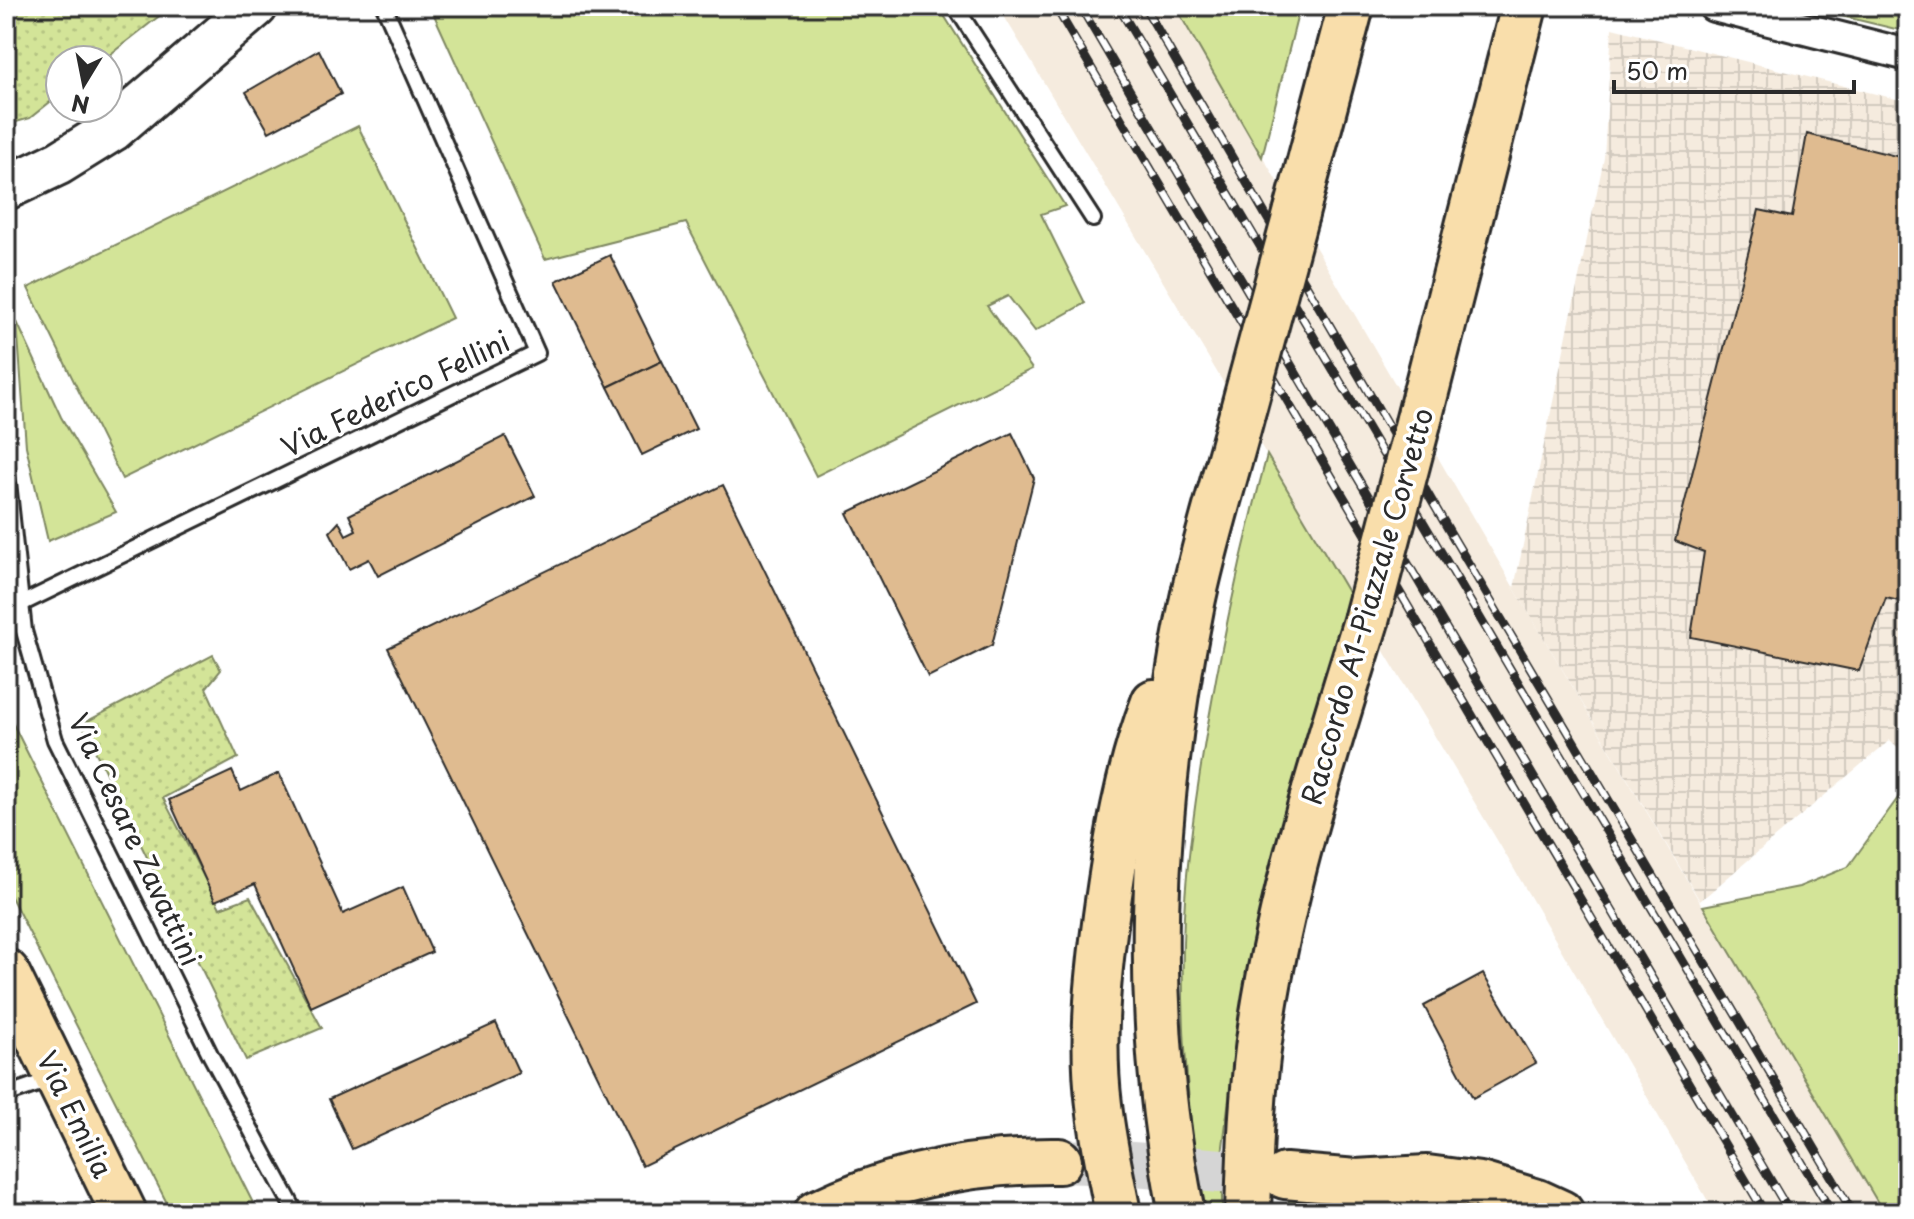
<svg xmlns="http://www.w3.org/2000/svg" width="1914" height="1219" font-family="'Playpen Sans',sans-serif">
<style>
.built{fill:#f5ebde}
.industrial{fill:url(#industrial-grid)}
.grass{fill:#d3e498;stroke:#7f8862;stroke-width:2}
.park{fill:url(#park-dots);stroke:#7f8862;stroke-width:2}
.building{fill:#dfbb90;stroke:#2b2b2b;stroke-width:2}
.lines{fill:none;stroke-linecap:round;stroke-linejoin:round}
.primary-tunnel{stroke:#d5d5d5;stroke-width:44;stroke-dasharray:44 22;stroke-linecap:butt}
.lane-casing{stroke:#2b2b2b;stroke-width:20}
.street-casing{stroke:#2b2b2b;stroke-width:36}
.secondary-casing{stroke:#2b2b2b;stroke-width:48}
.primary-casing{stroke:#2b2b2b;stroke-width:50}
.highway-casing{stroke:#2b2b2b;stroke-width:50}
.lane{stroke:#fff;stroke-width:14}
.street{stroke:#fff;stroke-width:30}
.secondary{stroke:#fff;stroke-width:42}
.primary{stroke:#f9deab;stroke-width:44}
.highway{stroke:#f9deab;stroke-width:44}
.rail-casing{stroke:#2b2b2b;stroke-width:9}
.rail{stroke:#fff;stroke-width:6;stroke-dasharray:18;stroke-linecap:butt}
.highway-bridge-casing{stroke:#2b2b2b;stroke-width:50;stroke-linecap:butt}
.highway-bridge{stroke:#f9deab;stroke-width:44}
.labels{text-anchor:middle;dominant-baseline:central;stroke-width:7;stroke-linejoin:round;paint-order:stroke}
.street-label{font-size:28px;fill:#2b2b2b;stroke:#fff}
</style>
<defs>
<pattern id="industrial-grid" width="8" height="8" patternUnits="userSpaceOnUse" patternTransform="scale(2)"><rect width="8" height="8" fill="#f5ebde"/><path d="M0 4h8M4 0v8" fill="none" stroke="#d2cabf"/></pattern>
<pattern id="park-dots" width="8" height="8" patternUnits="userSpaceOnUse" patternTransform="scale(2)"><rect width="8" height="8" fill="#d3e498"/><path d="M2 2h.1M6 6h.1" fill="none" stroke="#b5c483" stroke-width="1.8" stroke-linecap="round"/></pattern>
</defs>
<rect width="100%" height="100%" fill="#fff"/>
<filter id="ink" filterUnits="userSpaceOnUse"><feTurbulence type="fractalNoise" baseFrequency=".0125" numOctaves="2"/><feDisplacementMap in="SourceGraphic" scale="16" xChannelSelector="R" yChannelSelector="G"/><feConvolveMatrix kernelMatrix="1 2 1 2 8 2 1 2 1" color-interpolation-filters="sRGB"/></filter>
<g filter="url(#ink)">
<path class="built" d="M 998,6 L 1175,6 L 1514,588 L 1884,1213 L 1715,1213 L 1500,845 Z"/>
<path class="industrial" d="M 1612,28 L 1908,102 L 1908,757 L 1890,740 L 1700,901 L 1514,588 L 1604,158 Z"/>
<g class="grass">
<path d="M 430,6 L 938,6 L 1065,206 L 1041,214 L 1085,303 L 1035,331 L 1008,296 L 987,306 L 1032,369 L 816,476 L 686,223 L 545,259 Z"/>
<path d="M 1175,6 L 1300,6 L 1262,157 Z"/>
<path d="M 1800,6 L 1908,6 L 1908,32 Z"/>
<path d="M 358,126 L 452,318 L 122,479 L 28,288 Z"/>
<path d="M 17,322 L 61,417 L 116,512 L 48,541 L 26,446 Z"/>
<path d="M 1267,455 L 1349,594 L 1238,1028 L 1222,1154 L 1222,1213 L 1202,1213 C 1188,1115 1179,1015 1184,916 C 1187,855 1196,795 1206,735 C 1222,640 1242,548 1267,455 Z"/>
<path d="M 6,710 L 258,1213 L 172,1213 L 6,887 Z"/>
<path d="M 1908,784 L 1908,1213 L 1884,1213 L 1703,906 L 1799,887 L 1848,867 Z"/>
<path d="M 1287,1188 L 1361,1199 L 1389,1213 L 1290,1213 Z"/>
</g>
<g class="park">
<path d="M 6,6 L 172,6 L 103,60 L 60,60 L 60,94 L 30,118 L 6,125 Z"/>
<path d="M 213,655 L 221,670 L 206,688 L 238,758 L 163,798 L 220,908 L 250,897 L 322,1028 L 246,1060 L 82,724 Z"/>
</g>
<g class="building">
<path d="M 319,50 L 341,94 L 269,132 L 246,92 Z"/>
<path d="M 1807,134 L 1908,159 L 1908,603 L 1886,598 L 1859,671 L 1691,637 L 1704,552 L 1675,541 L 1759,210 L 1792,217 Z"/>
<path d="M 610,255 L 662,361 L 608,387 L 556,281 Z"/>
<path d="M 662,361 L 696,429 L 642,455 L 608,387 Z"/>
<path d="M 1012,433 L 1034,478 L 992,645 L 928,677 L 847,513 Z"/>
<path d="M 505,436 L 535,496 L 378,576 L 369,559 L 349,569 L 330,532 L 339,522 L 346,535 L 356,530 L 349,515 Z"/>
<path d="M 723,485 L 976,1004 L 642,1166 L 388,648 Z"/>
<path d="M 232,771 L 241,791 L 279,773 L 343,914 L 403,887 L 432,952 L 311,1007 L 255,884 L 215,901 L 169,800 Z"/>
<path d="M 1483,974 L 1536,1063 L 1473,1098 L 1424,1006 Z"/>
<path d="M 496,1023 L 519,1073 L 352,1149 L 329,1099 Z"/>
</g>
<g class="lines">
<path class="primary-tunnel" d="M 1059,1161 L 1121,1163 L 1285,1176"/>
<defs>
<g id="lane">
<path d="M 955,6 L 1093,219"/>
<path d="M 6,463 L 24,631 L 55,740 L 211,1056 L 296,1213"/>
<path d="M 21,604 L 537,353 L 384,6"/>
<path d="M 6,1095 L 55,1078"/>
</g>
<path id="street" d="M 1714,6 L 1908,55"/>
<path id="secondary" d="M 6,188 L 59,163 L 112,130 L 256,6"/>
<g id="primary">
<path d="M 6,972 L 124,1213"/>
<path d="M 1285,1176 L 1356,1182 L 1427,1178 L 1480,1185 L 1537,1202 L 1561,1213"/>
<path d="M 1366,1186 L 1428,1213"/>
<path d="M 817,1213 C 893,1176 975,1160 1059,1161"/>
</g>
<g id="highway">
<path d="M 1296,214 L 1351,6"/>
<path d="M 1418,423 L 1524,6"/>
<path d="M 1118,1213 C 1111,1177 1103,1141 1099,1105 C 1091,1042 1098,978 1106,916 C 1116,843 1128,770 1154,702"/>
<path d="M 1182,1213 C 1141,1011 1151,809 1191,608 C 1204,543 1225,479 1242,414"/>
<path d="M 1248,1213 C 1250,1148 1252,1084 1262,1020 C 1283,884 1326,752 1366,621"/>
</g>
</defs>
<use href="#lane" class="lane-casing"/>
<use href="#street" class="street-casing"/>
<use href="#secondary" class="secondary-casing"/>
<use href="#primary" class="primary-casing"/>
<use href="#highway" class="highway-casing"/>
<use href="#lane" class="lane"/>
<use href="#street" class="street"/>
<use href="#secondary" class="secondary"/>
<use href="#primary" class="primary"/>
<use href="#highway" class="highway"/>
<defs>
<g id="rail">
<path d="M 1055,6 L 1765,1213"/>
<path d="M 1080,6 L 1790,1213"/>
<path d="M 1118,6 L 1832,1213"/>
<path d="M 1144,6 L 1454,539 L 1853,1213"/>
</g>
</defs>
<use href="#rail" class="rail-casing"/>
<use href="#rail" class="rail"/>
<defs>
<g id="highway-bridge">
<path d="M 1242,414 L 1296,214"/>
<path d="M 1366,621 L 1418,423"/>
</g>
</defs>
<use href="#highway-bridge" class="highway-bridge-casing"/>
<use href="#highway-bridge" class="highway-bridge"/>
</g>
</g>
<g class="labels">
<g class="street-label">
<text transform="translate(395 393) rotate(-26)">Via Federico Fellini</text>
<text transform="translate(1366 606) rotate(-74)">Raccordo A1-Piazzale Corvetto</text>
<text transform="translate(136 839) rotate(65)">Via Cesare Zavattini</text>
<text transform="translate(76 1114) rotate(64)">Via Emilia</text>
</g>
</g>
<rect width="1914" height="1219" fill="none" stroke="#fff" stroke-width="32"/>
<rect x="16" y="16" width="1882" height="1187" fill="none" stroke="#2b2b2b" stroke-width="3" filter="url(#ink)"/>
<g transform="translate(84 84) rotate(190)"><circle r="38" fill="#ffffff" stroke="#aaaaaa" stroke-width="2"/>
<path d="M0-6L14 30L0 20L-14 30Z" fill="#2b2b2b"/>
<text y="-12" font-size="22" font-weight="bold" text-anchor="middle" fill="#2b2b2b">N</text>
</g>
<path d="M1614 80v12h240v-12" fill="none" stroke="#2b2b2b" stroke-width="4"/>
<text x="1626" y="80" font-size="24" fill="#2b2b2b" stroke="#ffffff" stroke-width="6" paint-order="stroke">50 m</text>
</svg>
